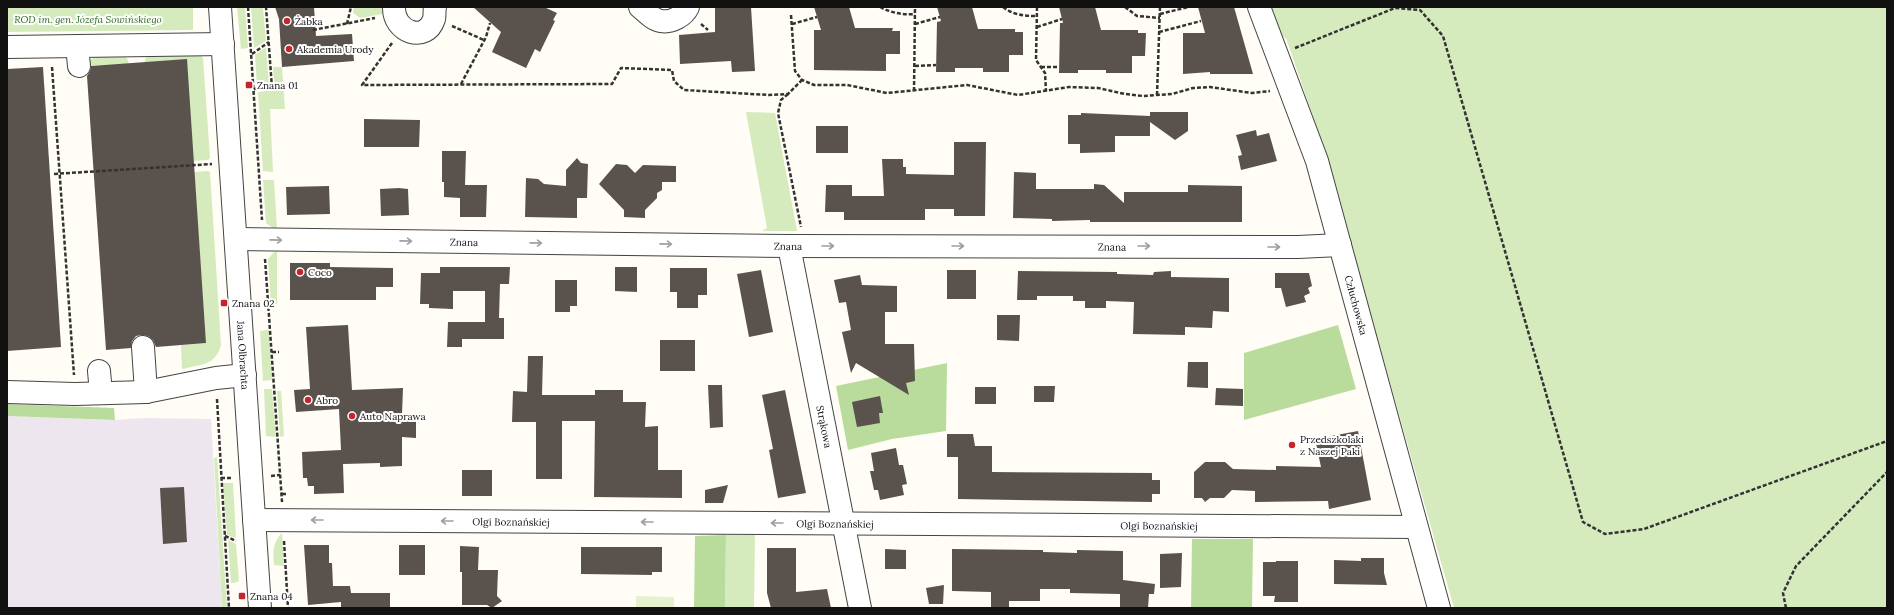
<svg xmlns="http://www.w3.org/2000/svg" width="1894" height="615" font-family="Lora,serif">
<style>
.industrial{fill:#eee6ef}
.green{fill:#d5ebbd}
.forest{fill:#b9dc9c}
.pitch{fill:#e6f2cf}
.building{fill:#5a524d}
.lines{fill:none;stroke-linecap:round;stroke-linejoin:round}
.minor-casing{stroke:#444;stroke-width:24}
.path{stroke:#333;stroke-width:2.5;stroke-dasharray:4 2;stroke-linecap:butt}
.minor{stroke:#fff;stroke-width:22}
.oneway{stroke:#a0a0a0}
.poi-dot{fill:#c4262e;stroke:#fff;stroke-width:1.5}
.labels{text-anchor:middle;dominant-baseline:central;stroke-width:4;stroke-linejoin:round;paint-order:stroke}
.park-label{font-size:10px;font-style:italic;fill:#2f6b1f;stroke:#fff}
.poi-label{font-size:10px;fill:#111;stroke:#fff;text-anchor:start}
.street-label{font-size:10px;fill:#111;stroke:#fff}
</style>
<rect width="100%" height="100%" fill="#fffdf5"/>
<path class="industrial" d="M 7,416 L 115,420 L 143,418 L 211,419 L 222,608 L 7,608 Z"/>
<g class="green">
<path d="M 7,7 L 193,7 L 193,30 L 7,32 Z"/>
<path d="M 237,7 L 245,7 L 248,48 L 241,49 Z"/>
<path d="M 251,7 L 263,7 L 266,41 L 254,48 Z"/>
<path d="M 354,7 L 384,7 L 382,14 L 360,18 L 353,13 Z"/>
<path d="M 1266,7 L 1887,7 L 1887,608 L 1454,608 L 1322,143 L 1286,38 L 1275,34 Z"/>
<path d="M 266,47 L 269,85 L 257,86 L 255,55 Z"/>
<path d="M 198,53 L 203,58 L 210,158 L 208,160 L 193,161 L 144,63 L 147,55 Z"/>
<path d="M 123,55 L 127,58 L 129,64 L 86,66 C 91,52 110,56 123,55 Z"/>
<path d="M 273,67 L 282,67 L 285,109 L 270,109 L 273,172 L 263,171 L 258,92 L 275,90 Z"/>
<path d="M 746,112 L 775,113 L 797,231 L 762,231 L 767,228 Z"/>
<path d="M 208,171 L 210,172 L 221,345 C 215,366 202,364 182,369 L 181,345 L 206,343 L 194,172 Z"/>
<path d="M 263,180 L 274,180 L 277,229 L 273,228 L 266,223 Z"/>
<path d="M 274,252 L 277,252 L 277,304 L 271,304 L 268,259 Z"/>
<path d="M 269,330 L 272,380 L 263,381 L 260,331 Z"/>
<path d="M 264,389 L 272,389 L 276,437 L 266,436 Z"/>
<path d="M 277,391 L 281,391 L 284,436 L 280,437 Z"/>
<path d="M 217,457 L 227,608 L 222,608 L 214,458 Z"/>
<path d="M 223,483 L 233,483 L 236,538 L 227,535 Z"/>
<path d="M 282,533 L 284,566 L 274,565 C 273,552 272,543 282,533 Z"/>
<path d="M 726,535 L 755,535 L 754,608 L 725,608 Z"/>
<path d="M 228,540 L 236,544 L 239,581 L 234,583 L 231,583 Z"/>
</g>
<g class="forest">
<path d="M 1338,325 L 1356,389 L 1244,420 L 1244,353 Z"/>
<path d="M 947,363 L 946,431 L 892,439 L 848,450 L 836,386 Z"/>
<path d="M 7,404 L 114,408 L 115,420 L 7,416 Z"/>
<path d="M 726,535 L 725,608 L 694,608 L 695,536 Z"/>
<path d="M 1192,539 L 1253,539 L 1252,608 L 1191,608 Z"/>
</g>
<path class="pitch" d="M 636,596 L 674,597 L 674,608 L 636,608 Z"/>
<g class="building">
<path d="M 275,7 L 314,7 L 316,36 L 352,34 L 354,61 L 282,67 L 279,19 Z"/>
<path d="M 473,7 L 544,7 L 557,13 L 553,20 L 555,21 L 540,52 L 535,49 L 526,68 L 492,52 L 501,32 Z"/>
<path d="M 715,7 L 751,7 L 755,71 L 732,72 L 731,61 L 680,64 L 679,35 L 715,32 Z"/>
<path d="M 814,7 L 849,7 L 855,28 L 893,28 L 892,31 L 900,31 L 900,54 L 886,54 L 886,71 L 814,70 L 814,30 L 821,30 Z"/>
<path d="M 937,7 L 972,7 L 978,29 L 1015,29 L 1015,32 L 1023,32 L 1023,55 L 1009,55 L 1009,72 L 983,72 L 983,68 L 955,68 L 955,72 L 936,72 L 937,22 L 941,21 Z"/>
<path d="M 1059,7 L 1095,7 L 1101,30 L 1138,30 L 1138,33 L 1146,33 L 1145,56 L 1132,56 L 1132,73 L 1106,73 L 1106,70 L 1078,70 L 1078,73 L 1059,73 L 1060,23 L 1063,23 Z"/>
<path d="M 1198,7 L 1234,7 L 1253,74 L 1210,74 L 1210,72 L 1183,74 L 1183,33 L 1205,33 Z"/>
<path d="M 187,59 L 206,343 L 156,347 L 153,340 L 148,336 L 142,335 L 136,336 L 132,341 L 131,348 L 106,350 L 87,76 L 90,71 L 91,66 Z"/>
<path d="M 43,67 L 61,347 L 7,351 L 7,69 Z"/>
<path d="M 1150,112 L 1188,112 L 1188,131 L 1175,140 L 1150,122 L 1150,119 L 1150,136 L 1115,136 L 1115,152 L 1080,153 L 1080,144 L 1068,144 L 1068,115 L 1081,115 L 1081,113 L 1150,116 Z"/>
<path d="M 364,119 L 420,120 L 419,147 L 364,147 Z"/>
<rect x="816" y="126" width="32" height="27"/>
<path d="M 1256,130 L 1257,136 L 1269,133 L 1277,161 L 1241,170 L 1238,156 L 1242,155 L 1236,135 Z"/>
<path d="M 954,142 L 986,142 L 985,216 L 954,216 L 954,209 L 925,209 L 925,220 L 844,220 L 844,212 L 825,212 L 826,185 L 852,185 L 852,196 L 884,196 L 882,159 L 903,159 L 903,167 L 906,167 L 906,174 L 954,175 Z"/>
<path d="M 442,151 L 466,151 L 465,185 L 487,185 L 486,217 L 460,217 L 460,198 L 444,197 L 444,182 L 442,182 Z"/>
<path d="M 577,158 L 581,163 L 588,164 L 587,198 L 577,198 L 577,218 L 525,217 L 526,178 L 538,179 L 544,184 L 566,186 L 566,170 Z"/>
<path d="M 616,164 L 627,165 L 635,173 L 643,165 L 676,166 L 676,182 L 662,182 L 662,190 L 657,193 L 657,198 L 645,210 L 645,218 L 624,217 L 624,210 L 599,184 Z"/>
<path d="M 1014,172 L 1036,173 L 1036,189 L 1094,189 L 1094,184 L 1104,185 L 1124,203 L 1124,192 L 1188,192 L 1188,185 L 1242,186 L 1242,222 L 1090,222 L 1090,220 L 1052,221 L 1052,219 L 1013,218 Z"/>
<path d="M 329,186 L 330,214 L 287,215 L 286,187 Z"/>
<path d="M 399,188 L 408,189 L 409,215 L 381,216 L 380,189 Z"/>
<path d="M 290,263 L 330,263 L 330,267 L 393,268 L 393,287 L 376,287 L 376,300 L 290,300 Z"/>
<path d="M 440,267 L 510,267 L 509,284 L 500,284 L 499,318 L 504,318 L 504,339 L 462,339 L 462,347 L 447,347 L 448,322 L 485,322 L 485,291 L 453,291 L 453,309 L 429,308 L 429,304 L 420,304 L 421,273 L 440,273 Z"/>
<path d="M 615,267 L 637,267 L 637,292 L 615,291 Z"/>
<path d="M 670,268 L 707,268 L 707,295 L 698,295 L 698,308 L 677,308 L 677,292 L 670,292 Z"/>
<path d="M 761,270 L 773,332 L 749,337 L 737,274 Z"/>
<rect x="947" y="270" width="29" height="29"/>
<path d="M 1018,271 L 1117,272 L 1117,274 L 1153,275 L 1154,272 L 1171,271 L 1171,277 L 1229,278 L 1229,312 L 1213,311 L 1212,328 L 1185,327 L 1185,335 L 1133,334 L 1134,302 L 1106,301 L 1106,308 L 1085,308 L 1085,301 L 1073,301 L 1073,296 L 1037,296 L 1037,300 L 1017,300 Z"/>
<path d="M 1275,273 L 1309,273 L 1312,286 L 1308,288 L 1310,293 L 1304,296 L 1306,302 L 1286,307 L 1281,288 L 1275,288 Z"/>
<path d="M 860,275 L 862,285 L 897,286 L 897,312 L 885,312 L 885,344 L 914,344 L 915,381 L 906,383 L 909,395 L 856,363 L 851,373 L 842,332 L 851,330 L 846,302 L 839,303 L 834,280 Z"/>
<path d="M 555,280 L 577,280 L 577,306 L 570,306 L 570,312 L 555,312 Z"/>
<path d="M 997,315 L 1020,315 L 1019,341 L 997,340 Z"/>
<path d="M 348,325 L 352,390 L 403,388 L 402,414 L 416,414 L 416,438 L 402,437 L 402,466 L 380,467 L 380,463 L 343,464 L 344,493 L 314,494 L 314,486 L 308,486 L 307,478 L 303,478 L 302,452 L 341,450 L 339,409 L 296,412 L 294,390 L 310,389 L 306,327 Z"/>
<rect x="660" y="340" width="35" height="31"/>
<path d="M 528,356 L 543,356 L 542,395 L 595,395 L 595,390 L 623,390 L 623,402 L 646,402 L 645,427 L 658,426 L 658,470 L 682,470 L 682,498 L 594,497 L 595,421 L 562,421 L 562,479 L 536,479 L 536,422 L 512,422 L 513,391 L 527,392 Z"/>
<path d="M 1188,362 L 1208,362 L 1208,388 L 1187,387 Z"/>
<path d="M 708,385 L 722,385 L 723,427 L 710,428 Z"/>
<path d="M 1034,386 L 1055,386 L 1054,402 L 1034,402 Z"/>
<rect x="975" y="387" width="21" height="17"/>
<path d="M 1216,388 L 1243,389 L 1243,406 L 1215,405 Z"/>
<path d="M 785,390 L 806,493 L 778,498 L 769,450 L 773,449 L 762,395 Z"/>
<path d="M 880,396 L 883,413 L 879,413 L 880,423 L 857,427 L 852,402 Z"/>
<path d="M 1358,431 L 1371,500 L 1329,509 L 1328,501 L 1255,502 L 1255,491 L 1232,490 L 1224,498 L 1210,498 L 1205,502 L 1202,498 L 1194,498 L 1194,472 L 1205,462 L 1225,462 L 1233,469 L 1276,470 L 1276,466 L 1321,467 L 1315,439 Z"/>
<path d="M 947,434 L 973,434 L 975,446 L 992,446 L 992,472 L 1152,473 L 1152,480 L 1160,480 L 1160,494 L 1152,494 L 1152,502 L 958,499 L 958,457 L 947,457 Z"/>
<path d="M 896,448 L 899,465 L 903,465 L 907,484 L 902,485 L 904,495 L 880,500 L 878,490 L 874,490 L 870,471 L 874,471 L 871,453 Z"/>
<rect x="462" y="470" width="30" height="26"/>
<path d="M 728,485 L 723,503 L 705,503 L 705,490 Z"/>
<path d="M 184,487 L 187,542 L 163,544 L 160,488 Z"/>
<path d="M 304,545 L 329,545 L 329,563 L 332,563 L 333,586 L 350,586 L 351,593 L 390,593 L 390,608 L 341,608 L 341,602 L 308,605 Z"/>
<rect x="399" y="545" width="26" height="30"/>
<path d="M 460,546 L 479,547 L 478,570 L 498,570 L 497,596 L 502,601 L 492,608 L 487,605 L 462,605 L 462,572 L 460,572 Z"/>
<path d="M 581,547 L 662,547 L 662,572 L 652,572 L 652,575 L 581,574 Z"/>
<path d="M 767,548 L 796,548 L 796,592 L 827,589 L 831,608 L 771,608 L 767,593 Z"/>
<path d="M 885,549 L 906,550 L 906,569 L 885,569 Z"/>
<path d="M 952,549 L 1036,550 L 1043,550 L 1043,552 L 1077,553 L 1077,550 L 1123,551 L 1123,580 L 1155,584 L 1154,594 L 1149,594 L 1148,608 L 1120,608 L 1120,594 L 1070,593 L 1070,589 L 1040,589 L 1040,601 L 1009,601 L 1009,608 L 991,608 L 991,592 L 952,591 Z"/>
<path d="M 1182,553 L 1181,587 L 1160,588 L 1160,554 Z"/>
<path d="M 1361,558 L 1384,558 L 1384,573 L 1387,585 L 1334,584 L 1334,560 L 1361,561 Z"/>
<path d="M 1276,561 L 1298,561 L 1298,602 L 1274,602 L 1275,596 L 1263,596 L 1263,562 L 1276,562 Z"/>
<path d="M 944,585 L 943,604 L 929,604 L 926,588 Z"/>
</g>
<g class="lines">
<defs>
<g id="minor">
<path id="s1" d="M 220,7 L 260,608"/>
<path d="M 394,7 C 393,32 426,44 434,19 C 435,16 434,11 435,7"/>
<path d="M 640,7 C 646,12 653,20 661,21 C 671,23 684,16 688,7"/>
<path id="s2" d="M 1259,7 L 1317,161 L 1439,608"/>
<path d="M 77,46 L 79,66"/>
<path d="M 7,47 L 223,44"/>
<path id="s3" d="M 237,239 L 789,246 L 1298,247 L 1340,245"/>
<path id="s4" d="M 789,246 L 860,608"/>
<path d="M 143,347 L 146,392"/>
<path d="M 99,371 L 101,393"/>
<path d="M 7,392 L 75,394 L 146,392 L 216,378 L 245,375"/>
<path id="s5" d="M 254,520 L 1416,527"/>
</g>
</defs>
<use href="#minor" class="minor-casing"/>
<g class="path">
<path d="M 248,7 L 262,220"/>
<path d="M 880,7 C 892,13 902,15 915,14"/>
<path d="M 1003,7 C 1013,15 1024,16 1037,16"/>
<path d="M 1037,7 L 1036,60 L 1045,73 L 1046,91"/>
<path d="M 1125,7 L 1137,16 L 1160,18"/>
<path d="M 1408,7 L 1409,9 L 1413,7"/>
<path d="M 1160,14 L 1188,7"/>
<path d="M 791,15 L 795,71 L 802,80 L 814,85 L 847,85 L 887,93 L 967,85 L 1018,95 L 1069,87 L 1098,88 L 1125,94 L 1143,96 L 1172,94 L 1193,88 L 1210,87 L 1252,93 L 1270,91"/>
<path d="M 347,24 L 351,7"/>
<path d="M 701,24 L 708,30"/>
<path d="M 792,24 L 817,17"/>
<path d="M 915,24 L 940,17"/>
<path d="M 452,26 L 484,40"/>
<path d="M 1037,27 L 1062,19"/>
<path d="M 313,30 L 375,18"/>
<path d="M 1159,32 L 1201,21"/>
<path d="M 392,43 L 362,85 L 612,84 L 621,68 L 672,70 L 674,81 L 684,90 L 769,95 L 788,94 L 802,80"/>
<path d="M 1295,48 L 1395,8 L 1420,10 L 1443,36 L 1583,522 L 1605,534 L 1644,529 L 1887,441"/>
<path d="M 252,54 L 269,42"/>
<path d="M 915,66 L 936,65"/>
<path d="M 52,67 L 74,375"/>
<path d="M 1041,67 L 1059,67"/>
<path d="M 461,84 L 486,37 L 490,23"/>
<path d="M 254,89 L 272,88 L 266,7"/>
<path d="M 914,91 L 915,7"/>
<path d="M 788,94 L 781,100 L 778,113 L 801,227"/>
<path d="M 1157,95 L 1160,7"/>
<path d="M 54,174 L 212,164"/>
<path d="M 265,259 L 282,502"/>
<path d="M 272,352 L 279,352"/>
<path d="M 217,399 L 229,608"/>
<path d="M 271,476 L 280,475"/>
<path d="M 221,478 L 232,478"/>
<path d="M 282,494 L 288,494"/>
<path d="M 225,536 L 236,541"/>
<path d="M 284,541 L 288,608"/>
<path d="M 1786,608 L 1783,593 L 1796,566 L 1887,472"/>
</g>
<use href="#minor" class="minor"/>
</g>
<defs><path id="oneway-shaft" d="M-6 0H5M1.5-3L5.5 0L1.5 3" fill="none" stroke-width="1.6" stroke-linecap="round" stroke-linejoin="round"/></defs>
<g class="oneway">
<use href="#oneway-shaft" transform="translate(276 240) rotate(1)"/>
<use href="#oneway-shaft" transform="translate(406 241) rotate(1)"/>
<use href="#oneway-shaft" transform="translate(536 243) rotate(1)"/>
<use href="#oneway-shaft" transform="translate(666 244) rotate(1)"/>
<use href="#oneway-shaft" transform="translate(828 246)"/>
<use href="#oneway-shaft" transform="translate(958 246)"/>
<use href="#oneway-shaft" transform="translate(1144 246)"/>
<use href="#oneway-shaft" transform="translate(1274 247)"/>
<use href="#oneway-shaft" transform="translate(317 520) rotate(-180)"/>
<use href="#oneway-shaft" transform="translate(447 521) rotate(-180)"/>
<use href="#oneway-shaft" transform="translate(647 522) rotate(-180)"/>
<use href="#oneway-shaft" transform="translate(777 523) rotate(-180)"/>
</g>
<g class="poi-dot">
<circle cx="287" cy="21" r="4"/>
<circle cx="289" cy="49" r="4"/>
<rect x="245" y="81" width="8" height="8" rx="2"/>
<circle cx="300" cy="272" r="4"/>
<rect x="220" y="299" width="8" height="8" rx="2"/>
<circle cx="308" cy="400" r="4"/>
<circle cx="352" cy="416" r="4"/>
<circle cx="1292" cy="445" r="4"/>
<rect x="238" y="592" width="8" height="8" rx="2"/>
</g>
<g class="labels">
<g class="park-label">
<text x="88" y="19">ROD im. gen. Józefa Sowińskiego</text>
</g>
<g class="poi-label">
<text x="295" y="21">Żabka</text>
<text x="297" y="49">Akademia Urody</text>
<text x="257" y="85">Znana 01</text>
<text x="308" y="272">Coco</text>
<text x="232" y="303">Znana 02</text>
<text x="316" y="400">Abro</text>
<text x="360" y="416">Auto Naprawa</text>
<text x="1300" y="439">Przedszkolaki<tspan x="1300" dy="12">z Naszej Paki</tspan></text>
<text x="250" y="596">Znana 04</text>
</g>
<g class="street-label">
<text stroke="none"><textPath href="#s3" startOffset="227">Znana</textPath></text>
<text stroke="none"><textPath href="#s3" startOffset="551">Znana</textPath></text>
<text stroke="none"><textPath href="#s3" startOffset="875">Znana</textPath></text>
<text stroke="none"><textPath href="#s2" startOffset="314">Człuchowska</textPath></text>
<text stroke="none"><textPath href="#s1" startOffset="349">Jana Olbrachta</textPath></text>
<text stroke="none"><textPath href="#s4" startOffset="184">Strąkowa</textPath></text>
<text stroke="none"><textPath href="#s5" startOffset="257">Olgi Boznańskiej</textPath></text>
<text stroke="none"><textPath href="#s5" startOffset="581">Olgi Boznańskiej</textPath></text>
<text stroke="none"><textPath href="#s5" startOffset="905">Olgi Boznańskiej</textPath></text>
</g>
</g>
<rect width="1894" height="615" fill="none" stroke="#111111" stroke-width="16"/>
</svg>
